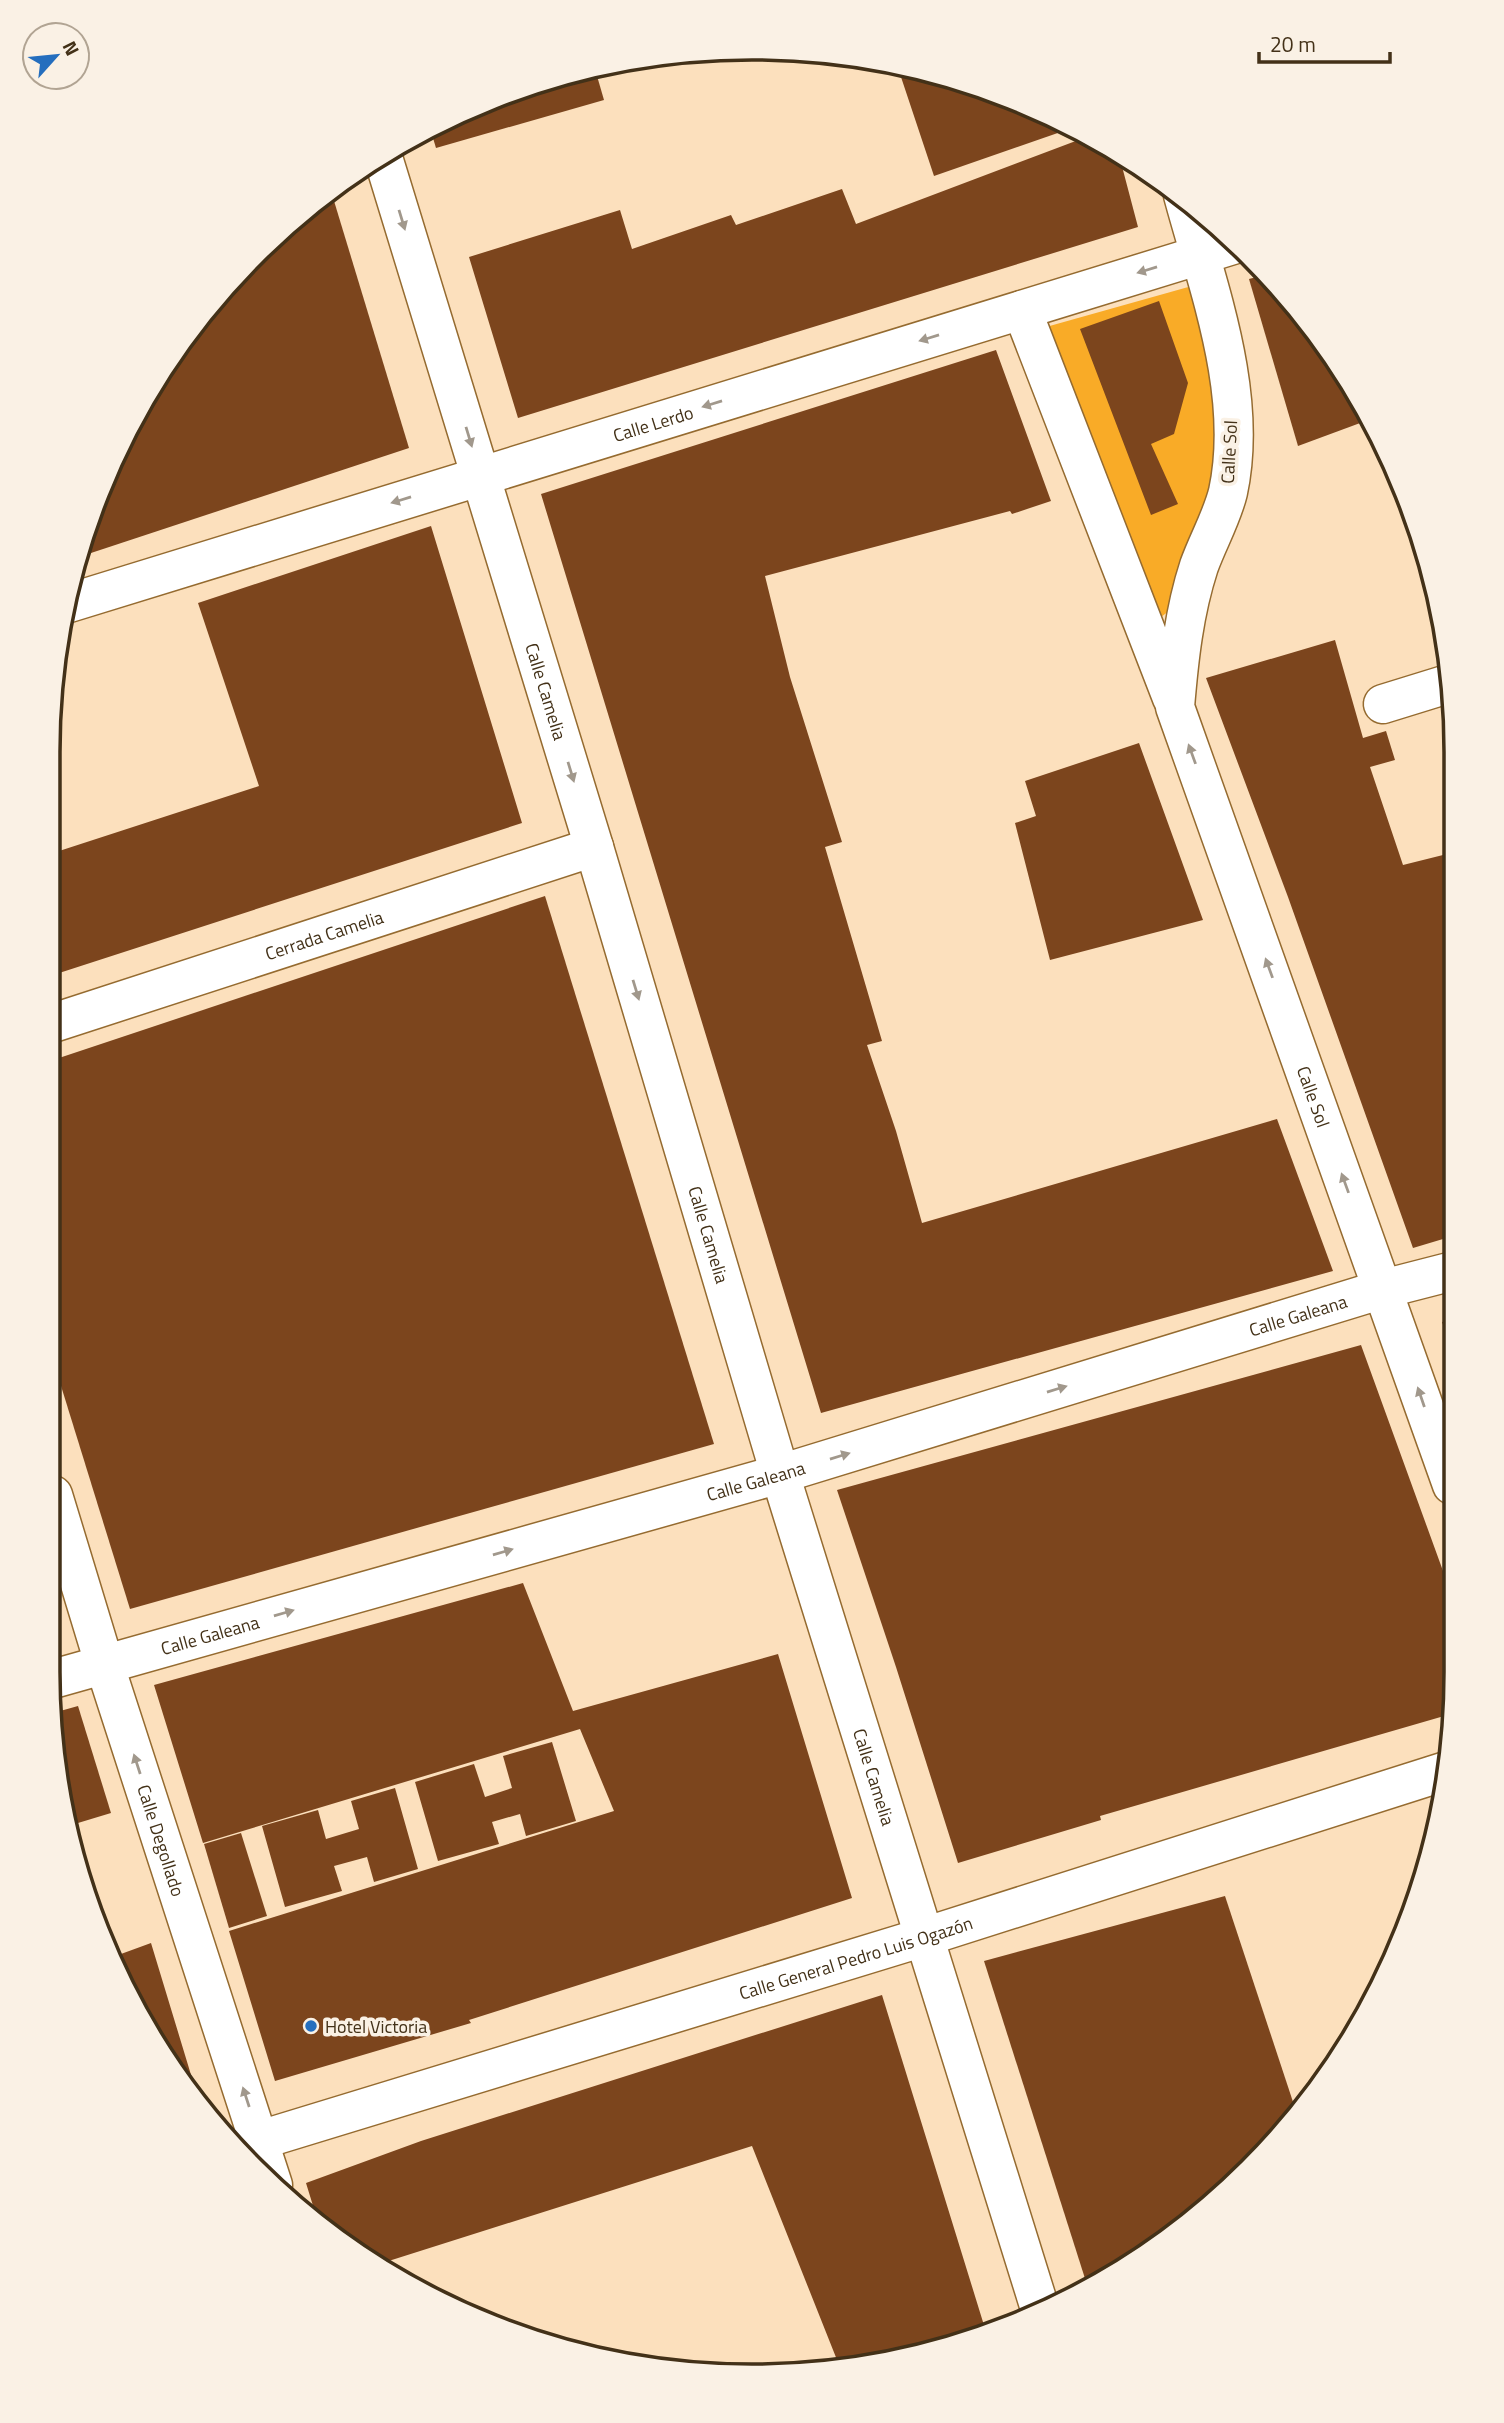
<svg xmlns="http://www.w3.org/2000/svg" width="1504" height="2423" font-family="'Titillium Web',sans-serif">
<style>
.green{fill:#f9ab27}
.building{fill:#7c451d}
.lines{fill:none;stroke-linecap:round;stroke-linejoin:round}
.street-casing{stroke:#956b30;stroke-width:41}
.secondary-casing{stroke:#956b30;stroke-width:41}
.street{stroke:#fff;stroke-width:38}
.secondary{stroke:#fff;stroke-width:38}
.oneway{fill:#a1988c}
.poi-dot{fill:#246ebe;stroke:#faf1e5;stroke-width:2.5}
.labels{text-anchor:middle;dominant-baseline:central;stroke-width:7;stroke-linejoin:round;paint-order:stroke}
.street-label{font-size:18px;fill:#433118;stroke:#faf1e5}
.poi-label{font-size:18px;fill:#433118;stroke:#faf1e5;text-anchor:start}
.rim{fill:none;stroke:#433118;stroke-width:3.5}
</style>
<rect width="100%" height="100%" fill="#fce0bd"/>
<path class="green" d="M 1199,284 L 1211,325 L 1219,488 L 1169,611 L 1153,623 L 1046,327 Z"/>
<g class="building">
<path d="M 897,65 L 934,71 L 1063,120 L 1075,127 L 934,176 Z"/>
<path d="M 595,69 L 604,100 L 436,148 L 430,128 L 525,85 Z"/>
<path d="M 1089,136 L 1119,155 L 1138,227 L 518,418 L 469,257 L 620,210 L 632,249 L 731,215 L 736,225 L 842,189 L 856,224 Z"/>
<path d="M 331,191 L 409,448 L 91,553 L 86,539 L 101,483 L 193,323 L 287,222 Z"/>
<path d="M 1268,274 L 1282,288 L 1363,400 L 1371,419 L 1298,446 L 1249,279 Z"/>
<path d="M 1159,301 L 1188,383 L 1174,434 L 1151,444 L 1178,504 L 1151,515 L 1080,329 Z"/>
<path d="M 996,350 L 1051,501 L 1012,514 L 1010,511 L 765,576 L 790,677 L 842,842 L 825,847 L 882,1041 L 867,1045 L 896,1131 L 922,1223 L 1277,1119 L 1333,1271 L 821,1413 L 541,494 Z"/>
<path d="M 431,526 L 522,823 L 53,975 L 53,853 L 259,786 L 198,603 Z"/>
<path d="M 1335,640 L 1363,738 L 1386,731 L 1395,760 L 1370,767 L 1403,865 L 1455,852 L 1453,1236 L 1413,1248 L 1288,897 L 1206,678 Z"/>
<path d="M 1139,743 L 1203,920 L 1050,960 L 1015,823 L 1036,816 L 1025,781 Z"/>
<path d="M 545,896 L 714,1444 L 130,1609 L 53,1360 L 53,1060 Z"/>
<path d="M 1453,1319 L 1453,1349 L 1452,1349 L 1442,1322 Z"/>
<path d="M 1361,1345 L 1451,1593 L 1451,1714 L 1100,1816 L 1101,1820 L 958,1863 L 896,1667 L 837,1490 Z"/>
<path d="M 523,1583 L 573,1711 L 778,1654 L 852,1898 L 469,2020 L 471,2023 L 275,2081 L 229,1931 L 614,1811 L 580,1729 L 203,1843 L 154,1685 Z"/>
<path d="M 78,1706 L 111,1813 L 68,1826 L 53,1763 L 53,1713 Z"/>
<path d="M 552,1742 L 576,1821 L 526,1836 L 520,1814 L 492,1822 L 499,1844 L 438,1861 L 415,1782 L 474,1764 L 485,1797 L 512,1788 L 503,1756 Z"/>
<path d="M 395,1788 L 418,1869 L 374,1882 L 367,1857 L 334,1866 L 342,1891 L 285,1907 L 262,1826 L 318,1810 L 326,1839 L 359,1829 L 351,1801 Z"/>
<path d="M 241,1833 L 267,1916 L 229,1928 L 204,1844 Z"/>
<path d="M 1225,1896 L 1297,2114 L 1181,2230 L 1088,2288 L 984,1961 Z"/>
<path d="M 151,1943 L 195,2088 L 203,2111 L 193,2100 L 120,1983 L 110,1958 Z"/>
<path d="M 882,1995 L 987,2335 L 978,2338 L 841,2370 L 752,2146 L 376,2265 L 360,2257 L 318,2222 L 306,2183 L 421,2141 Z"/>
</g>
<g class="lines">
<defs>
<g id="street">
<path id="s1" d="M 382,154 L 594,847 L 780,1474 L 1041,2312"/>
<path id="s2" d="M 1183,195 C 1208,288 1249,394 1228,492 C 1222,517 1208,541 1199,566 C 1184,612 1179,659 1175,707 L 1452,1485"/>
<path d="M 1022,310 L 1172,698"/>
<path d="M 1383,704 L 1451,683"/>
<path id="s3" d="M 53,1023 L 594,847"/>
<path id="s4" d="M 53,1495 L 104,1663 L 273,2185"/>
<path id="s5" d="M 53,1679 L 780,1474 L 1383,1289 L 1453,1271"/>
<path id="s6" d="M 260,2140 L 924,1937 L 1449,1770"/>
</g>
<g id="secondary">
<path id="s7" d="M 69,603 L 1236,244"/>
</g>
</defs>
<use href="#street" class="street-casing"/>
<use href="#secondary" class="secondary-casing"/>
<use href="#street" class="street"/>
<use href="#secondary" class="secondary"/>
</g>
<defs><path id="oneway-solid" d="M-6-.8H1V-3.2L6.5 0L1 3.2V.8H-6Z" transform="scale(1.75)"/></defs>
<g class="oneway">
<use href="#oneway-solid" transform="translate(402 220) rotate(73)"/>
<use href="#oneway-solid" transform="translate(1147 270) rotate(163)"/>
<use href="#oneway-solid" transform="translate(929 338) rotate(163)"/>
<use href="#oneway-solid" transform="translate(712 404) rotate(163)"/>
<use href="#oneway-solid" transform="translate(469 437) rotate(73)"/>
<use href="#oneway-solid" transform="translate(401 500) rotate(163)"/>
<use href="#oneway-solid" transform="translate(1192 754) rotate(-110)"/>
<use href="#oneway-solid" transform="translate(571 772) rotate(73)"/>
<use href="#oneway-solid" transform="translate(1269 968) rotate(-110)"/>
<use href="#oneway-solid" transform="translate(636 990) rotate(73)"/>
<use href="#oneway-solid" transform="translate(1345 1183) rotate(-110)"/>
<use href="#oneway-solid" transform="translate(1057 1389) rotate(-17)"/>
<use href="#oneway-solid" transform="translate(1421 1397) rotate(-109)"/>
<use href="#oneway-solid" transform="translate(840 1456) rotate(-17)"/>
<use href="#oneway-solid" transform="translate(503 1552) rotate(-16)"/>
<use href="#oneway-solid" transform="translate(284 1613) rotate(-16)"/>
<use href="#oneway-solid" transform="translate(137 1764) rotate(-108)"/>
<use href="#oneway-solid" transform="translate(246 2097) rotate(-108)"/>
</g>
<circle class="poi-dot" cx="311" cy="2026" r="7"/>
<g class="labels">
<g class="street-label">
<text stroke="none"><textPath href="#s7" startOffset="611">Calle Lerdo</textPath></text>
<text transform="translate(1229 452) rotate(-87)">Calle Sol</text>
<text stroke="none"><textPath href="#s1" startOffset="562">Calle Camelia</textPath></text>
<text stroke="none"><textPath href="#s3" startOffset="285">Cerrada Camelia</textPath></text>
<text stroke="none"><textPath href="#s2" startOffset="940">Calle Sol</textPath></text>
<text stroke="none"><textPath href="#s1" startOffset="1129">Calle Camelia</textPath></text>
<text stroke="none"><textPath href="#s5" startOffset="1297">Calle Galeana</textPath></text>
<text stroke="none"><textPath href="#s5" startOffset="730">Calle Galeana</textPath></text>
<text stroke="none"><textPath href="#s5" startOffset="163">Calle Galeana</textPath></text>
<text stroke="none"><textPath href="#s1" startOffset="1696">Calle Camelia</textPath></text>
<text stroke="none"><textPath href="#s4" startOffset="362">Calle Degollado</textPath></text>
<text stroke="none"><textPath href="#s6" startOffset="623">Calle General Pedro Luis Ogazón</textPath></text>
</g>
<g class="poi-label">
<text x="325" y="2026">Hotel Victoria</text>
</g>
</g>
<path d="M0 0H1504V2423H0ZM752 60H752A692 692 0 0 1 1444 752V1672A692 692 0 0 1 752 2364H752A692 692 0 0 1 60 1672V752A692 692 0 0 1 752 60Z" fill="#faf1e5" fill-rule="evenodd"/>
<path class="rim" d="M752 60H752A692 692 0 0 1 1444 752V1672A692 692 0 0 1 752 2364H752A692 692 0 0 1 60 1672V752A692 692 0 0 1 752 60Z"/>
<g transform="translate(56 56) rotate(63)"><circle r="33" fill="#faf1e5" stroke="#b1a493" stroke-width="2"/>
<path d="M0-5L12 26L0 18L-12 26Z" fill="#246ebe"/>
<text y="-10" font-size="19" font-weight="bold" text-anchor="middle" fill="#433118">N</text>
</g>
<path d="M1259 52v10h131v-10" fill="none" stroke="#433118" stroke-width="3.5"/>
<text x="1270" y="52" font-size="21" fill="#433118" stroke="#faf1e5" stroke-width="5" paint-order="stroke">20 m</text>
</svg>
